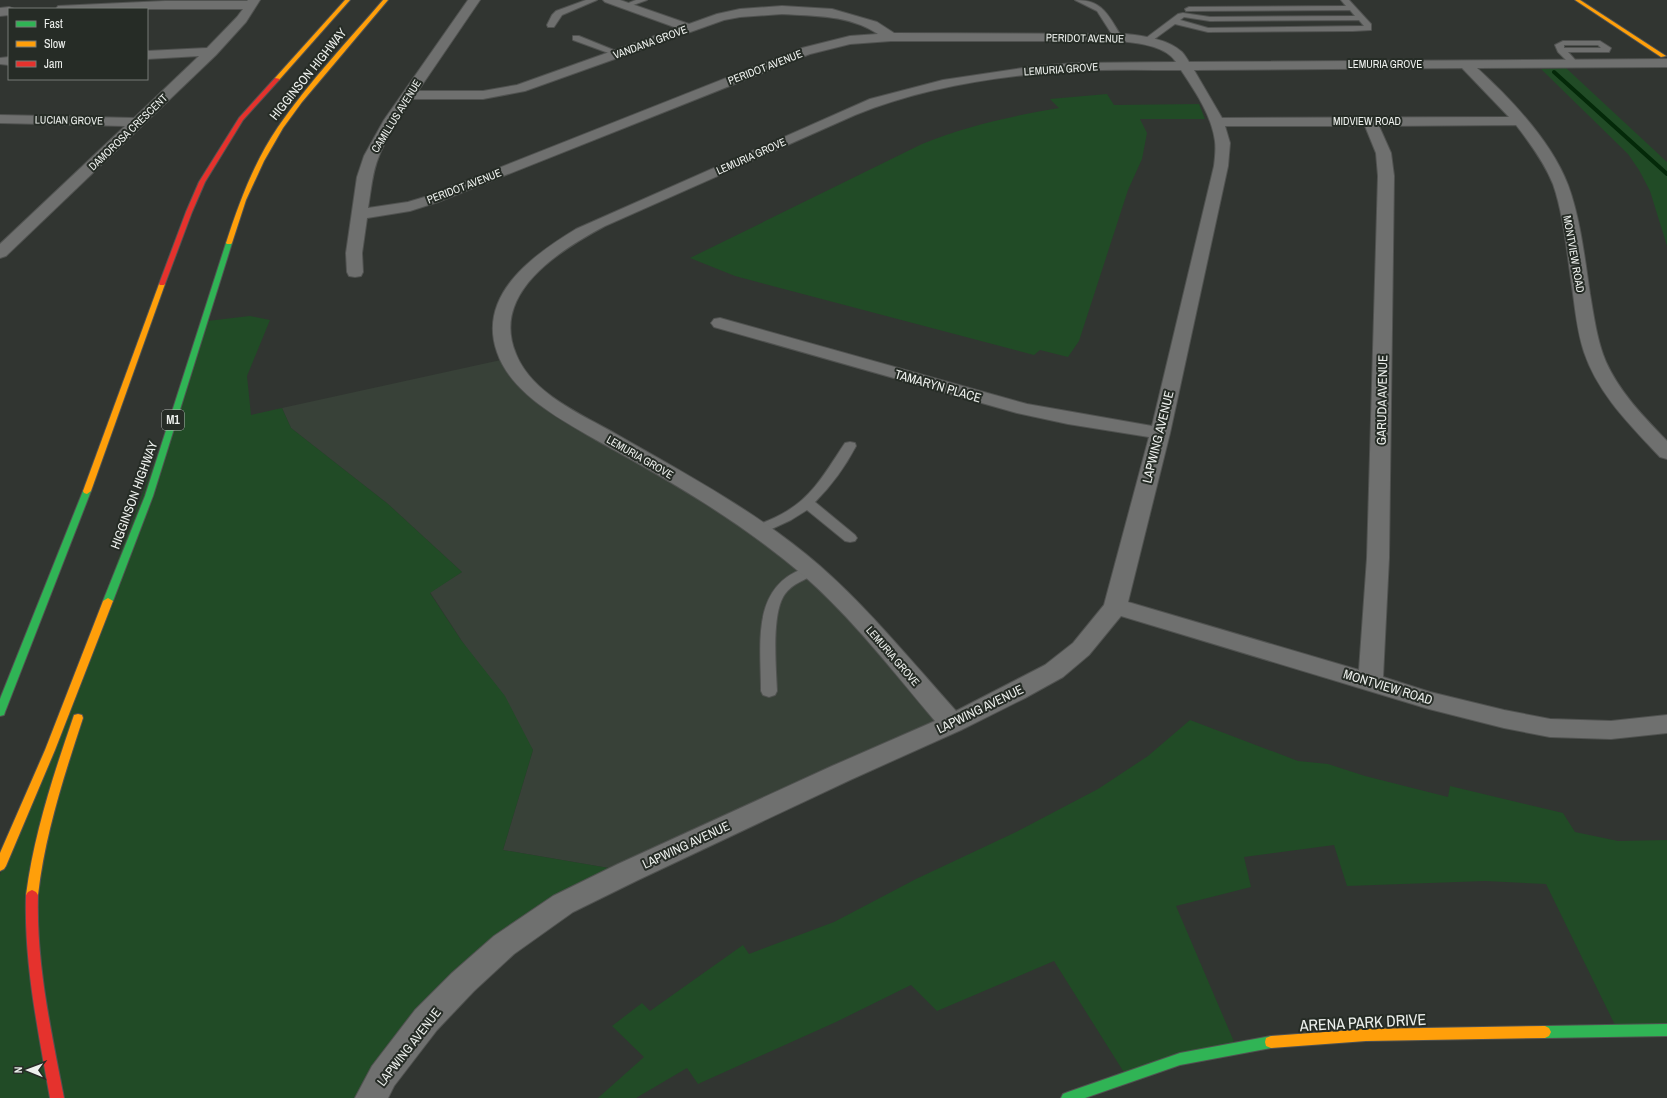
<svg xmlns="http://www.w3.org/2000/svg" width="1667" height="1098" font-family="'Archivo Narrow',sans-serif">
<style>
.built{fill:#384138}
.green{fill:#214b26}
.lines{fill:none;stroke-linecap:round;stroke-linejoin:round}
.stream{stroke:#042909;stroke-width:4}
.lane-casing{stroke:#505250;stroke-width:2}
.street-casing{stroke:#505250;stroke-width:2}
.fast-casing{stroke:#505250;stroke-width:2}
.slow-casing{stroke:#505250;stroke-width:2}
.jam-casing{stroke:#505250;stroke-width:2}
.lane{fill:#6f706f;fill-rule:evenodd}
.street{fill:#6f706f;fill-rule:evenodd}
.fast{fill:#30b455;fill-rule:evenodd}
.slow{fill:#ff9f0a;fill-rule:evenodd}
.jam{fill:#e5322d;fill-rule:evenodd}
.labels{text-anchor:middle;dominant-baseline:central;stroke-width:4;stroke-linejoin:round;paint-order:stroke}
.far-street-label{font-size:11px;fill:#edf0ed;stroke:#262c26}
.shield{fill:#262c26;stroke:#b1b5b1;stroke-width:1}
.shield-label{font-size:12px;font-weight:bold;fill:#edf0ed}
.street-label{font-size:13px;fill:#edf0ed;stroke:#262c26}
.near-street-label{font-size:16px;fill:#edf0ed;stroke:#262c26}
</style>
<rect width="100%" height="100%" fill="#313531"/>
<path class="built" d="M 510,358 L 534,387 L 758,526 L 955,724 L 632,872 L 503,850 L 533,750 L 430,592 L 462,572 L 388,504 L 291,428 L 282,408 Z"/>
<g class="green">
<path d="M 1566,68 L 1667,162 L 1667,246 L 1650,191 L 1639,170 L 1628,154 L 1541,69 Z"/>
<path d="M 1107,94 L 1114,105 L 1199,104 L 1205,119 L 1140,119 L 1147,133 L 1142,159 L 1128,190 L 1079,341 L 1068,357 L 1040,350 L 1034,355 L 735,276 L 690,258 L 922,144 C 966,126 1012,116 1059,108 L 1050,99 Z"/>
<path d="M 250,316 L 270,320 L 247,376 L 251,415 L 282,408 L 291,428 L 388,504 L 462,572 L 430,593 L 461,640 L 505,696 L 533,750 L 503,850 L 632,872 L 508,946 L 374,1098 L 0,1098 L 0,875 L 207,321 Z"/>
<path d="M 1190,720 L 1298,761 L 1328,764 L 1365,776 L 1448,797 L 1450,786 L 1563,813 L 1575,832 L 1618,841 L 1667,840 L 1667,1024 L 1615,1025 L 1546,884 L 1485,881 L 1347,886 L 1334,845 L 1244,857 L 1251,887 L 1176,906 L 1235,1044 L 1125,1074 L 1054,961 L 937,1011 L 911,985 L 836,1022 L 698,1084 L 687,1068 L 636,1098 L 598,1098 L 644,1057 L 612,1026 L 642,1003 L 650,1011 L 743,945 L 749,954 L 834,922 L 916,879 L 1016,832 L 1098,789 L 1148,756 Z"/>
</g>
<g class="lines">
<path class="stream" d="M 1554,72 L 1667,174"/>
<defs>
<g id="lane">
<path d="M 586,0 L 597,0 L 562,15 L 554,27 L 548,27 L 547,25 L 552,15 L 556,11 Z"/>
<path d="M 636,0 L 647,0 L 625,8 L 621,6 Z"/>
<path d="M 1075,0 C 1104,0 1108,16 1122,37 L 1121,39 L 1115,39 L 1097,11 Z"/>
<path d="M 1341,0 L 1349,0 L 1371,24 L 1371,30 L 1353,31 L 1208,32 L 1175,24 L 1149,43 L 1146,43 L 1142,41 L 1178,14 L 1183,13 L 1210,17 L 1355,16 L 1350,10 L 1186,11 L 1185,9 L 1189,7 L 1346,6 ZM 1184,17 L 1210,21 L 1359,20 L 1364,26 L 1208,28 L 1180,20 Z"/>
<path d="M 573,36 L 579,36 L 621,53 L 617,55 L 614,55 L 573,40 Z"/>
<path d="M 1563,41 L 1600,41 L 1611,48 L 1609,52 L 1568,52 L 1578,63 L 1574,65 L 1571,65 L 1558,52 L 1555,45 ZM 1564,45 L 1598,45 L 1601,48 L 1564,48 Z"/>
<path d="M 850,442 L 855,443 L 856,446 C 845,467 831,486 815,502 L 855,535 L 857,538 L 855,541 L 850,542 L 845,541 L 807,510 L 791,520 L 763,533 L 758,534 L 753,533 L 751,530 L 753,527 C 764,522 776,518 787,511 C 814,495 828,468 845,443 Z"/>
<path d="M 811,566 L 816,568 L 818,571 L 816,574 C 806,579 792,584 785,594 C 771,613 776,667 777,691 L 775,695 L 769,697 L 763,695 L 761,691 C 761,641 750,583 811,566 Z"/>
</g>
<g id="street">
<path d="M 248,0 L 260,0 L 246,22 L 216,55 L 6,256 L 0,258 L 0,244 L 125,126 L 0,123 L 0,115 L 134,118 L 199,56 L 147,59 L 147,51 L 207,48 L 237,17 L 243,9 L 56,9 L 58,6 L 165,1 L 247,1 Z"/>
<path d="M 468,0 L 480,0 L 418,91 L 483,91 L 517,85 L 677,28 L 605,2 L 603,0 L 620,0 L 689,24 L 717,14 L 740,9 L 782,6 L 832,9 L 877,22 L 894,33 L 1126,34 C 1144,36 1168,39 1182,52 C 1185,55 1187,59 1189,62 L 1667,59 L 1667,67 L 1477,68 C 1511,99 1551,141 1568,185 C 1580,217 1585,260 1590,294 C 1594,317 1597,341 1606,362 C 1620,393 1644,417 1667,441 L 1667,459 L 1660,457 C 1631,426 1598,394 1584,352 C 1577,331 1575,308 1572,286 C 1567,253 1564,216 1553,184 C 1544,162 1530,143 1516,125 L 1379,126 L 1391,153 L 1394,176 L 1389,558 L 1383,677 L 1430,692 L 1504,710 L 1550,719 L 1611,721 L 1667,715 L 1667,733 L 1611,739 L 1550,737 L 1504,728 L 1429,709 L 1121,616 L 1089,655 L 1063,677 L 1025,698 L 961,730 L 850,780 L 638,880 L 573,912 L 514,954 L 474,991 L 437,1030 L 394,1086 L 388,1098 L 355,1098 L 372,1066 L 415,1010 L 452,973 L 494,936 L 553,896 L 618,864 L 832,766 L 935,721 C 893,671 852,618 803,575 C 741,522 669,480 598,441 C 562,420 511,394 497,352 C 477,295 533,255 576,229 L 870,99 L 943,80 L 1036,66 L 1076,63 L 1176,62 C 1165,45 1137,43 1118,41 L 891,41 L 850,44 L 810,54 L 438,202 L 410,211 L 367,218 L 362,253 L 363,272 L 361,276 L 355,277 L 349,276 L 347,272 L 346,253 L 357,177 L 364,156 L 384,120 ZM 782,14 C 815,16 850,15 878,34 L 850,36 L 802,48 L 428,196 L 408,202 L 368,208 C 371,191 372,172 379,156 C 387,136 400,117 412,99 L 483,99 L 525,91 L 724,20 L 740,17 ZM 1462,68 L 1509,117 L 1222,118 L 1194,70 ZM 1181,70 C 1195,91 1212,116 1215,141 C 1216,149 1215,158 1214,166 L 1152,426 L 1027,404 L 720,318 L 714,319 L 711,323 L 714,327 L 1017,413 L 1068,424 L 1149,437 L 1104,605 L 1073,643 L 1045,665 L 956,711 C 912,662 870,610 820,566 C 759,513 686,474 616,434 C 581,414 532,394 516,354 C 490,293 560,250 605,226 L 855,115 C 924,87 1001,75 1075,71 C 1110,69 1146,70 1181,70 ZM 1225,126 L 1365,126 L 1376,153 L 1378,176 L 1367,558 L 1359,670 L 1128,602 L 1170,433 L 1228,166 L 1230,143 Z"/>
<path d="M 9,7 L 14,9 L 9,9 L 9,15 L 0,16 L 0,8 Z"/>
<path d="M 9,57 L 9,65 L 0,64 L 0,58 Z"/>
</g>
<g id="fast">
<path d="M 229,241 L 232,243 L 153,496 L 113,601 L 108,604 L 105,603 L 103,601 L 145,496 L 226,243 Z"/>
<path d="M 87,488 L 91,491 L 5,712 L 4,715 L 0,716 L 0,699 L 83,491 Z"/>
<path d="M 1667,1024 L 1667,1036 L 1545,1038 L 1541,1036 L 1539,1032 L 1541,1028 L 1545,1026 Z"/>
<path d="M 1271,1036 L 1276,1038 L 1277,1042 L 1276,1046 L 1271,1048 L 1180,1065 L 1085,1098 L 1061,1098 L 1063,1094 L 1068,1092 L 1180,1053 Z"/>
</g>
<g id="slow">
<path d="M 345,0 L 350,0 L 279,80 L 275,80 L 275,78 Z"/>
<path d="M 383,0 L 388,0 L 302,102 L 283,128 L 264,161 L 246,200 L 232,243 L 231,244 L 227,244 L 226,243 C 239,203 254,162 278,127 C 309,82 348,41 383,0 Z"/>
<path d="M 1575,0 L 1580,0 L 1666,56 L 1661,57 Z"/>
<path d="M 162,282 L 165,284 L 91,491 L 87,494 L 84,493 L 83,491 L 159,284 Z"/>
<path d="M 108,598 L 113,601 L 55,750 L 6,866 L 4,869 L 0,871 L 0,853 L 45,750 L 103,601 Z"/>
<path d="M 78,714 L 82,715 L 83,718 C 64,776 45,834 38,895 L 36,898 L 32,900 L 28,898 L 26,895 C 34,834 53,776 73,718 L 74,715 Z"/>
<path d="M 1545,1026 L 1549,1028 L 1551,1032 L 1549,1036 L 1545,1038 L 1366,1041 L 1271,1048 L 1266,1046 L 1265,1042 L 1266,1038 L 1271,1036 L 1366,1029 Z"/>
</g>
<g id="jam">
<path d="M 275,78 L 280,79 L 243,120 L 205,182 L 192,212 L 165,284 L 164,285 L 160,285 L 159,284 L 186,212 L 199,182 L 239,118 Z"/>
<path d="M 32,890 L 36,892 L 38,895 C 36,964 51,1030 64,1098 L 50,1098 C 38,1030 24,964 26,895 L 28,892 Z"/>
</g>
</defs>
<use href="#lane" class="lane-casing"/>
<use href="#street" class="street-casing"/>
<use href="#fast" class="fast-casing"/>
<use href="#slow" class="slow-casing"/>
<use href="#jam" class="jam-casing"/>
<use href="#lane" class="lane"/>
<use href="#street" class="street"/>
<use href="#fast" class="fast"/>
<use href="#slow" class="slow"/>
<use href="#jam" class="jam"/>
</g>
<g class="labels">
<g class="far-street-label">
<text transform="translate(1085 38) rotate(1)">PERIDOT AVENUE</text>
<text transform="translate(650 42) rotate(-20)">VANDANA GROVE</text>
<text x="1385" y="64">LEMURIA GROVE</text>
<text transform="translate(765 67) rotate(-21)">PERIDOT AVENUE</text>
<text transform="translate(1061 69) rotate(-4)">LEMURIA GROVE</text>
<text transform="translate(396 116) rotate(-58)">CAMILLUS AVENUE</text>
<text transform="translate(69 120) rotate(1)">LUCIAN GROVE</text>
<text x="1367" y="121">MIDVIEW ROAD</text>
<text transform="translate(128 132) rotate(-44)">DAMOROSA CRESCENT</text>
<text transform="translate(751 156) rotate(-24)">LEMURIA GROVE</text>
<text transform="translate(464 186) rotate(-21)">PERIDOT AVENUE</text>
<text transform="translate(1574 254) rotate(80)">MONTVIEW ROAD</text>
<text transform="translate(640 457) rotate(30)">LEMURIA GROVE</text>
<text transform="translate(893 656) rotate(49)">LEMURIA GROVE</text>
</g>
<rect class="shield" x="162" y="410" width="22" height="20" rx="3"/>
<g class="shield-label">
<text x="173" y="420">M1</text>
</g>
<g class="street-label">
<text transform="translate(308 74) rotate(-51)">HIGGINSON HIGHWAY</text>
<text transform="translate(938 386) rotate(16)">TAMARYN PLACE</text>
<text transform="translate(1382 400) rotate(-89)">GARUDA AVENUE</text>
<text transform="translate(1158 437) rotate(-76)">LAPWING AVENUE</text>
<text transform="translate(134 495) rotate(-70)">HIGGINSON HIGHWAY</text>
<text transform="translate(1388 687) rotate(17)">MONTVIEW ROAD</text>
<text transform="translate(980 709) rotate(-26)">LAPWING AVENUE</text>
<text transform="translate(686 845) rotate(-25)">LAPWING AVENUE</text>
<text transform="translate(409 1047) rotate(-52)">LAPWING AVENUE</text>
</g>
<g class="near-street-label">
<text transform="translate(1363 1022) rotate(-3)">ARENA PARK DRIVE</text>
</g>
</g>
<rect x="8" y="8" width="140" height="72" fill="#262c26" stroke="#767a76"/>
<rect x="16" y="21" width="20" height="6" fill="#30b455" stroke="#767a76"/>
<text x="44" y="28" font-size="12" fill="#edf0ed">Fast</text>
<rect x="16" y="41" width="20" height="6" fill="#ff9f0a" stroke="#767a76"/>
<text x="44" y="48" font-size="12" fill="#edf0ed">Slow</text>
<rect x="16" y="61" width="20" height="6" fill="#e5322d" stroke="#767a76"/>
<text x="44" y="68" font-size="12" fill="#edf0ed">Jam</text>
<g transform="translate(28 1070) rotate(271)" stroke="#262c26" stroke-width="3" paint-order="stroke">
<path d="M0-3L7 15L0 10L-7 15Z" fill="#edf0ed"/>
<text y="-6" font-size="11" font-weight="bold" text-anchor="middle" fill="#edf0ed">N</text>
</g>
</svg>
